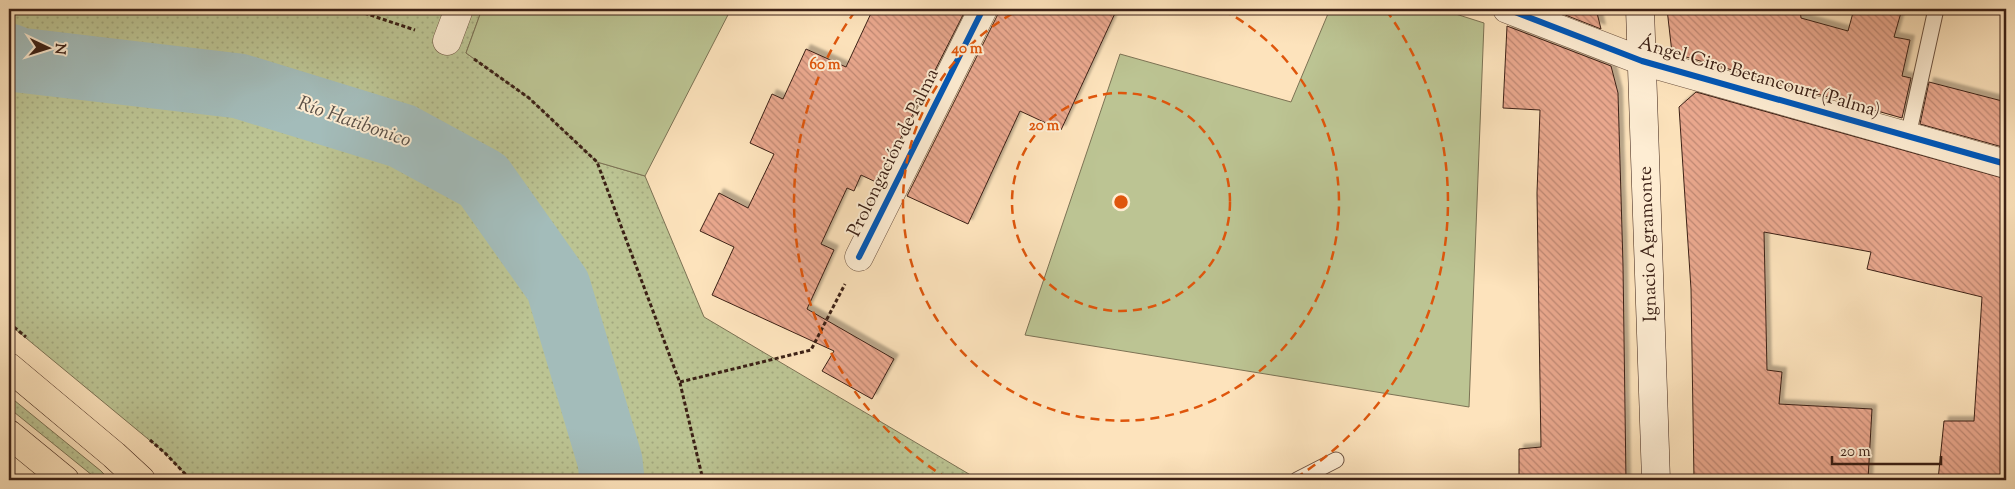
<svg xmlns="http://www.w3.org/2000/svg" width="2015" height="489" font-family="'Sorts Mill Goudy',serif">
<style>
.grass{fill:url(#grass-dots);stroke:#7c7254}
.park{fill:#bcc493;stroke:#7c7254}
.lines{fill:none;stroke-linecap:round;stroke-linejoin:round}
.river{stroke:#a3bcba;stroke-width:65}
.building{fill:url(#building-back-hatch);stroke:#3c2116;filter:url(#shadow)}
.service-casing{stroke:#6c5240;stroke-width:17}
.minor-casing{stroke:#6c5240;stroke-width:29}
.secondary-casing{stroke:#3c2116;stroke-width:29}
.primary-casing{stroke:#3c2116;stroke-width:29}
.path{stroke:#3c2116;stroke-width:3;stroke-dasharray:4 2.5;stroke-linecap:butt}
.service{stroke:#feedd3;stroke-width:15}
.minor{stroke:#feedd3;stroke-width:28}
.secondary{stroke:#feedd3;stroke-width:28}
.primary{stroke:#fde3bc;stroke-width:28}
.cycleway-casing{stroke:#feedd3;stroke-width:9}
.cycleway{stroke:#0057b8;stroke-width:6}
.ring{fill:none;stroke:#df560c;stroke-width:2.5;stroke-dasharray:9 6}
.labels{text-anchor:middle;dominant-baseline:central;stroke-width:4;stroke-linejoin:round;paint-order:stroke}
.street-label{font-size:19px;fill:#3c2116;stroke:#feedd3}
.water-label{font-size:20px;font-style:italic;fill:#5b5047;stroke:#feedd3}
.centre{fill:#df560c;stroke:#feedd3;stroke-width:2.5}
.ring-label{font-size:15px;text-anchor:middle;font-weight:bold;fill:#df560c;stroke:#feedd3;stroke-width:4;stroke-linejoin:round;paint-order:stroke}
</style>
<defs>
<pattern id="grass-dots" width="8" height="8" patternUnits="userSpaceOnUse" patternTransform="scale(1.25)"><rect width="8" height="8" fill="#bcc493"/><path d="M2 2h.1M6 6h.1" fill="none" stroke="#a2a87e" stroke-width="1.8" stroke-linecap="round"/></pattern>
<pattern id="building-back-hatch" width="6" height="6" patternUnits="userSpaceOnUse" patternTransform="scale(1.25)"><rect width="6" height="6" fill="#eaa88e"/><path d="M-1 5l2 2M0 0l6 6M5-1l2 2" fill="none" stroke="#bf8873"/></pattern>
<filter id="shadow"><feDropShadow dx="4.5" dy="-4.5" stdDeviation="1" flood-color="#0004"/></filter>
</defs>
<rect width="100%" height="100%" fill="#fde3bc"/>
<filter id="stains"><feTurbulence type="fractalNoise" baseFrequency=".004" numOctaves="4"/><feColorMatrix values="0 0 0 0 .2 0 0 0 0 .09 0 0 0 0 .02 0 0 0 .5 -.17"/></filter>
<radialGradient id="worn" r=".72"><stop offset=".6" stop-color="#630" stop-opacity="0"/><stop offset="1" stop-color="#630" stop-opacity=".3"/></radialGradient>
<g class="grass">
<path d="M 9,9 L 482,9 L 466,53 L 529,98 L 597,162 L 645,176 L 704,317 L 979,480 L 191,480 L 165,453 L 9,324 Z"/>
<path d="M 9,396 L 101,471 L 110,480 L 98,480 L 9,408 Z"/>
</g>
<g class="park">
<path d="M 482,9 L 731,9 L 645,176 L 597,162 L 529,98 L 466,53 Z"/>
<path d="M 1330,9 L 1440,9 L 1484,23 L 1469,407 L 1025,335 L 1120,54 L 1291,102 Z"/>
</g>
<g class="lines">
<path class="river" d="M 9,56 L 19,60 L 239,86 L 402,136 L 483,180 L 558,286 L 610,461 L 612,480"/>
</g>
<g class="building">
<path d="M 873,9 L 966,9 L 878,183 L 861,175 L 854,191 L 847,188 L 821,244 L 834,250 L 807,309 L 894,359 L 872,399 L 822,371 L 834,351 L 712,295 L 734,247 L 700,231 L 719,193 L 748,208 L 774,154 L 750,143 L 772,94 L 783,99 L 806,49 L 846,67 Z"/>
<path d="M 999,9 L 1117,9 L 1061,130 L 1020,111 L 968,224 L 907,196 L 997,16 Z"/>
<path d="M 1550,9 L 1596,9 L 1601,29 Z"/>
<path d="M 1667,9 L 1800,9 L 1801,18 L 1848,31 L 1854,9 L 1902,9 L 1894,37 L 1910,40 L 1902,76 L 1911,78 L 1902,118 L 1672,53 Z"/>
<path d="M 1507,26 L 1611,66 L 1618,93 L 1623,265 L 1626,480 L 1519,480 L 1519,449 L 1541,447 L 1537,193 L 1540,110 L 1503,108 Z"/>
<path d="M 1929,82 L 2006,102 L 2006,148 L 1920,124 Z"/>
<path d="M 1696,92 L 2006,179 L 2006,480 L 1938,480 L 1944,421 L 1974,421 L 1982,297 L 1867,269 L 1871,252 L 1764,232 L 1767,370 L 1782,372 L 1779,404 L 1872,409 L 1868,480 L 1694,480 L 1691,289 L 1679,107 Z"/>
</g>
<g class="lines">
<defs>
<g id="service">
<path d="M 1908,136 L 1936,9"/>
<path d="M 1297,480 L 1336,460"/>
</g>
<g id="minor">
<path d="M 1507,9 L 1642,61 L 2006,164"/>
<path d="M 447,41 L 459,9"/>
<path d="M 859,257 L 983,9"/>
</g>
<path id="secondary" d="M 1640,9 L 1656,480"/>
<g id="primary">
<path d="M 9,367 L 114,455 L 141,480"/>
<path d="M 9,434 L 65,480"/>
</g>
</defs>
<use href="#service" class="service-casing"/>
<use href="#minor" class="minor-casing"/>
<use href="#secondary" class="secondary-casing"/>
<use href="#primary" class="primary-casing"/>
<g class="path">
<path d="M 352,9 L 415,30"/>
<path d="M 474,59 L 529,98 L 597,162 L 680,383 L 703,480"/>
<path d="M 9,323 L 26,337"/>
<path d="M 680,382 L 811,350 L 845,284"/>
<path d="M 150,440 L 165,453 L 191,480"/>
</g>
<use href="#service" class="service"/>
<use href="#minor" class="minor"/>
<use href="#secondary" class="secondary"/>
<use href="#primary" class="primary"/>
<defs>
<g id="cycleway">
<path d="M 1507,9 L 1642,61 L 2006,164"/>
<path d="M 859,257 L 983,9"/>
</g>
</defs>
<use href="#cycleway" class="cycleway-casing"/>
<use href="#cycleway" class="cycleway"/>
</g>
<g class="ring">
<circle cx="1121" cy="202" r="109"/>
<path d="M1223 10A218 218 0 1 1 1019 10"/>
<path d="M948 479A327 327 0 0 1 856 10M1386 10A327 327 0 0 1 1294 479"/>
</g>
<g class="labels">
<g class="street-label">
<text transform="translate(1759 78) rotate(16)">Ángel Ciro Betancourt (Palma)</text>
<text transform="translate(894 153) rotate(-64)">Prolongación de Palma</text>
<text transform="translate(1649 244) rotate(-92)">Ignacio Agramonte</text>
</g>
<g class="water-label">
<text transform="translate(354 123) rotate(19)">Río Hatibonico</text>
</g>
</g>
<circle cx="1121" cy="202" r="8" class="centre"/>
<g class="ring-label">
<text x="967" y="53">40 m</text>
<text x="825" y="69">60 m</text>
<text x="1044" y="130">20 m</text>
</g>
<rect width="2015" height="489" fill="none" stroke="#fde3bc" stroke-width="30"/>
<rect x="10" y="10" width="1995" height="469" fill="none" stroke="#3c2116" stroke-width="2.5"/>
<rect x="15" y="15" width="1985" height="459" fill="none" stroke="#3c2116"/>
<g transform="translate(48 48) rotate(94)" stroke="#feedd3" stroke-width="4" paint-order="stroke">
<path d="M0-4L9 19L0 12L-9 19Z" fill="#3c2116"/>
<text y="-8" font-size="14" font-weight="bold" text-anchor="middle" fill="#3c2116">N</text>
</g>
<path d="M1832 456v8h109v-8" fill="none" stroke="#3c2116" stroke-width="2.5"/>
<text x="1840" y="456" font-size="15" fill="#3c2116" stroke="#feedd3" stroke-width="4" paint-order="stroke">20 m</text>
<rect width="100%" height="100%" filter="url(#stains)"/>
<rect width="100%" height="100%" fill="url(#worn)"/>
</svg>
